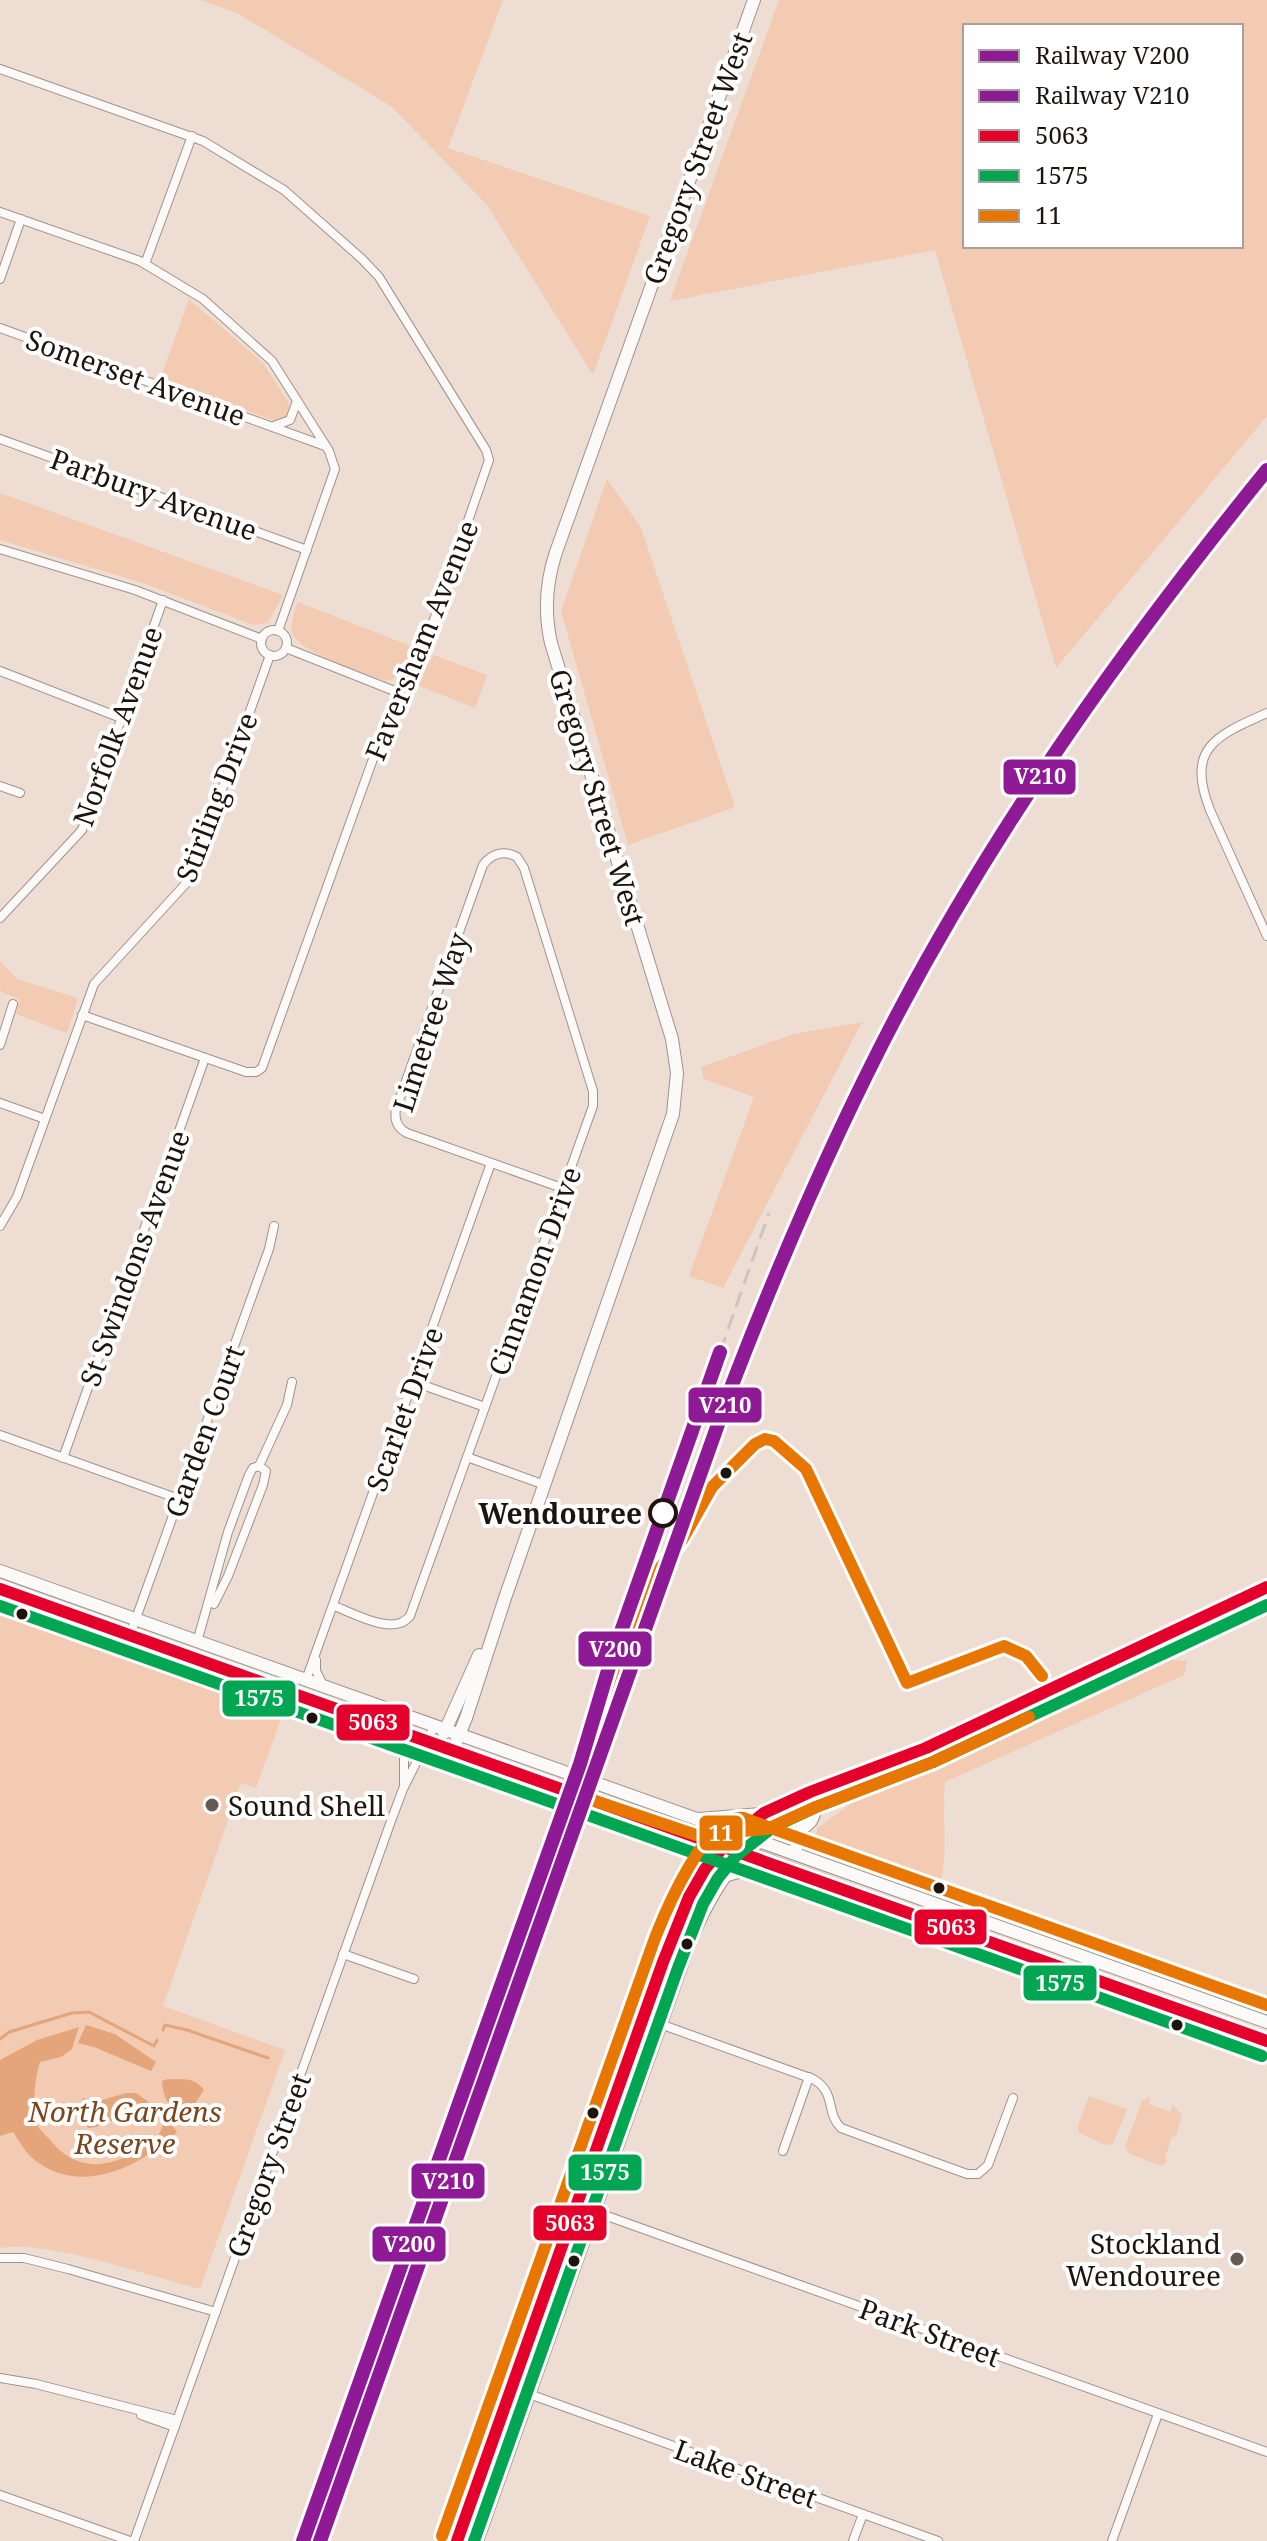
<svg xmlns="http://www.w3.org/2000/svg" width="1267" height="2541" font-family="'Noto Serif',serif">
<style>
.green{fill:#f2cbb2;fill-rule:evenodd}
.water{fill:#e3a579}
.lines{fill:none;stroke-linecap:round;stroke-linejoin:round}
.stream{stroke:#e3a579;stroke-width:3}
.minor-casing{stroke:#9e938b;stroke-width:10}
.secondary-casing{stroke:#9e938b;stroke-width:14}
.minor{stroke:#fcfaf8;stroke-width:8}
.secondary{stroke:#fcfaf8;stroke-width:12}
.rail{stroke:#cbc6c4;stroke-width:3;stroke-dasharray:16 8;stroke-linecap:butt}
.bus-1-casing{stroke:#fff;stroke-width:18}
.bus-2-casing{stroke:#fff;stroke-width:18}
.bus-3-casing{stroke:#fff;stroke-width:18}
.bus-1{stroke:#e4002b;stroke-width:12}
.bus-2{stroke:#00a651;stroke-width:12}
.bus-3{stroke:#e87701;stroke-width:12}
.rail-1-casing{stroke:#fff;stroke-width:20}
.rail-2-casing{stroke:#fff;stroke-width:20}
.rail-1{stroke:#8f1a95;stroke-width:14}
.rail-2{stroke:#8f1a95;stroke-width:14}
.bus-dot{fill:#1e140e;stroke:#fff;stroke-width:3}
.stop-dot{fill:#fff;stroke:#1e140e;stroke-width:4}
.poi-dot{fill:#665a53;stroke:#fff;stroke-width:3}
.labels{text-anchor:middle;dominant-baseline:central;stroke-width:8;stroke-linejoin:round;paint-order:stroke}
.street-label{font-size:28px;fill:#1e140e;stroke:#fff}
.stop-label{font-size:28px;font-weight:bold;fill:#1e140e;stroke:#fff;text-anchor:end}
.poi-label{font-size:28px;fill:#1e140e;stroke:#fff;text-anchor:start}
.park-label{font-size:28px;font-style:italic;fill:#7c451d;stroke:#fff}
.line-badge{stroke:#fff;stroke-width:3}
.badge-label{font-size:22px;text-anchor:middle;font-weight:bold;fill:#fff}
</style>
<rect width="100%" height="100%" fill="#edddd3"/>
<g class="green">
<path d="M 200,0 L 503,0 L 448,148 L 650,216 L 593,375 L 487,205 L 391,106 L 237,13 Z"/>
<path d="M 779,0 L 1267,0 L 1267,416 L 1056,668 L 935,250 L 670,301 ZM 1241,26 L 1241,246 L 965,246 L 965,26 Z"/>
<path d="M 189,299 L 263,363 L 288,402 L 290,408 L 288,417 L 275,421 L 165,381 L 165,375 L 162,374 Z"/>
<path d="M 607,479 L 641,528 L 735,807 L 628,845 L 561,611 Z"/>
<path d="M 0,493 L 283,595 L 268,623 L 253,625 L 146,584 L 0,540 Z"/>
<path d="M 298,602 L 416,648 L 396,677 L 386,681 C 366,673 298,653 292,632 C 290,623 295,610 298,602 Z"/>
<path d="M 434,655 L 487,675 L 475,708 L 414,684 Z"/>
<path d="M 0,961 L 17,979 L 78,998 L 67,1033 L 16,1014 L 19,999 L 0,991 Z"/>
<path d="M 862,1022 L 723,1288 L 689,1276 L 754,1097 L 704,1079 L 701,1067 L 794,1034 Z"/>
<path d="M 0,1602 L 286,1705 L 256,1788 L 241,1783 L 163,2006 L 285,2050 L 200,2289 C 147,2276 51,2240 0,2248 Z"/>
<path d="M 1171,1660 L 1187,1661 L 1184,1675 L 945,1782 C 942,1816 948,1850 941,1882 L 814,1840 L 818,1828 L 850,1804 Z"/>
<path d="M 1089,2096 L 1127,2109 L 1113,2144 L 1106,2145 L 1079,2133 L 1078,2126 Z"/>
<path d="M 1150,2097 L 1149,2104 L 1170,2112 L 1173,2105 L 1182,2115 L 1176,2136 L 1172,2137 L 1165,2158 L 1167,2161 L 1162,2166 L 1130,2154 L 1125,2147 L 1142,2101 Z"/>
</g>
<g class="water">
<path d="M 86,2025 L 115,2034 L 156,2062 L 151,2071 L 94,2047 L 78,2043 Z"/>
<path d="M 79,2027 L 72,2049 L 61,2057 L 40,2062 C 36,2073 31,2111 36,2122 C 38,2129 47,2136 51,2141 C 75,2170 103,2169 134,2153 C 149,2145 159,2140 163,2124 C 140,2093 112,2128 88,2128 C 81,2118 78,2108 83,2098 L 99,2101 L 126,2093 L 136,2093 L 161,2111 L 177,2132 C 142,2166 81,2196 36,2161 C 26,2154 20,2142 13,2132 L 0,2136 L 0,2060 L 37,2040 Z"/>
<path d="M 168,2079 C 183,2080 194,2076 204,2090 L 190,2111 C 171,2113 163,2100 162,2081 Z"/>
</g>
<g class="lines">
<g class="stream">
<path d="M 163,2030 L 165,2025 L 187,2030 L 268,2058"/>
<path d="M 0,2039 L 9,2032 L 72,2013 L 89,2012 L 154,2046 L 157,2040"/>
</g>
<defs>
<g id="minor">
<path d="M 0,69 L 203,141 L 284,190 L 362,259 L 379,277 L 486,450 L 489,460 L 428,637 L 397,692 L 262,1068 L 256,1072 L 246,1072 L 82,1015"/>
<path d="M 0,212 L 140,261 L 203,299 L 272,361 L 329,451 L 335,469 L 278,631"/>
<path d="M 145,264 L 192,136"/>
<path d="M 0,279 L 21,219"/>
<path d="M 0,328 L 325,446"/>
<path d="M 274,426 L 290,420 L 297,401"/>
<path d="M 0,439 L 307,550"/>
<path d="M 0,549 L 135,590 L 262,639"/>
<circle cx="274" cy="643" r="13"/>
<path d="M 286,648 L 397,692"/>
<path d="M 0,671 L 121,718"/>
<path d="M 1267,713 C 1215,736 1186,748 1210,810 L 1267,936"/>
<path d="M 0,786 L 20,793"/>
<path d="M 0,918 L 82,830 L 163,600"/>
<path d="M 0,1045 L 13,1004"/>
<path d="M 0,1103 L 45,1119"/>
<path d="M 0,1226 L 17,1197 L 94,984 L 190,879 L 270,655"/>
<path d="M 414,1382 L 485,1407"/>
<path d="M 0,1435 L 179,1499"/>
<path d="M 467,1457 L 545,1485"/>
<path d="M 63,1458 L 205,1058"/>
<path d="M 214,1604 L 228,1576 L 263,1485 L 266,1471 L 259,1466"/>
<path d="M 334,1606 C 354,1613 394,1637 410,1616 L 593,1106 L 593,1091 L 524,868 L 517,857 C 504,850 492,853 483,865 L 396,1109 C 394,1120 397,1128 407,1133 L 562,1188"/>
<path d="M 130,1635 L 269,1249 L 274,1226"/>
<path d="M 197,1642 L 228,1532 L 249,1475 L 253,1468 L 259,1466 L 287,1405 L 292,1382"/>
<path d="M 316,1660 L 316,1671 L 324,1687"/>
<path d="M 306,1680 L 491,1163"/>
<path d="M 400,1733 L 404,1757 L 404,1784"/>
<path d="M 343,1954 L 414,1979"/>
<path d="M 660,2024 L 813,2079 C 837,2093 825,2112 841,2128 L 967,2174 L 978,2174 L 988,2165 L 1013,2098"/>
<path d="M 783,2151 L 809,2077"/>
<path d="M 593,2211 L 1267,2452"/>
<path d="M 0,2258 L 24,2258 L 68,2269 L 216,2312"/>
<path d="M 0,2378 L 36,2384 L 177,2420"/>
<path d="M 509,2397 L 529,2394 L 938,2541"/>
<path d="M 141,2415 L 175,2427"/>
<path d="M 0,2495 L 130,2541"/>
<path d="M 134,2541 L 391,1821 L 403,1789 L 435,1725"/>
<path d="M 853,2541 L 863,2514"/>
<path d="M 1112,2541 L 1158,2414"/>
</g>
<g id="secondary">
<path d="M 0,1571 L 1267,2022"/>
<path d="M 0,1589 L 467,1757 L 756,1856 L 1267,2041"/>
<path d="M 444,1733 L 479,1655"/>
<path d="M 452,1752 L 466,1718 L 505,1598 L 673,1114 L 677,1073 L 672,1039 L 551,643 C 544,612 546,582 556,552 L 754,0"/>
<path d="M 699,1819 L 761,1814"/>
<path d="M 675,1827 L 691,1850 L 694,1886"/>
<path d="M 795,1853 L 800,1831 L 811,1821 L 817,1807"/>
<path d="M 724,1876 L 753,1868 L 779,1867"/>
<path d="M 457,2541 L 663,1962 L 689,1897 L 705,1869 L 725,1845 L 764,1813 L 810,1792 L 926,1748 L 1267,1587"/>
<path d="M 477,2541 L 691,1939 C 717,1880 736,1852 793,1819 L 1267,1598"/>
</g>
</defs>
<use href="#minor" class="minor-casing"/>
<use href="#secondary" class="secondary-casing"/>
<use href="#minor" class="minor"/>
<use href="#secondary" class="secondary"/>
<path class="rail" d="M 720,1352 L 769,1213"/>
<defs>
<g id="bus-1">
<path d="M 0,1589 C 422,1741 845,1888 1267,2041"/>
<path d="M 457,2541 L 663,1962 L 689,1897 L 705,1869 L 725,1845 L 764,1813 L 810,1792 L 926,1748 L 1267,1587"/>
</g>
<g id="bus-2">
<path d="M 0,1606 C 420,1757 842,1904 1262,2056"/>
<path d="M 474,2541 L 678,1968 L 703,1904 L 718,1878 L 736,1856 L 773,1827 L 816,1807 L 933,1762 L 1267,1605"/>
</g>
<g id="bus-3">
<path d="M 1029,1717 L 933,1762 L 816,1807 L 767,1829 L 696,1835 L 595,1801 C 581,1789 583,1769 587,1753 L 649,1582 L 682,1540 L 712,1487 L 755,1444 L 765,1439 L 774,1441 L 806,1469 L 907,1683 L 1004,1646 L 1026,1656 L 1042,1676"/>
<path d="M 442,2536 L 655,1938 C 666,1910 707,1813 743,1818 L 1267,2005"/>
</g>
</defs>
<use href="#bus-1" class="bus-1-casing"/>
<use href="#bus-2" class="bus-2-casing"/>
<use href="#bus-3" class="bus-3-casing"/>
<use href="#bus-1" class="bus-1"/>
<use href="#bus-2" class="bus-2"/>
<use href="#bus-3" class="bus-3"/>
<defs>
<path id="rail-1" d="M 303,2541 L 580,1764 L 612,1657 L 720,1352"/>
<path id="rail-2" d="M 320,2541 L 732,1385 C 781,1258 834,1135 897,1015 C 1000,820 1128,641 1267,470"/>
</defs>
<use href="#rail-1" class="rail-1-casing"/>
<use href="#rail-2" class="rail-2-casing"/>
<use href="#rail-1" class="rail-1"/>
<use href="#rail-2" class="rail-2"/>
</g>
<g class="bus-dot">
<circle cx="726" cy="1473" r="7"/>
<circle cx="22" cy="1614" r="7"/>
<circle cx="312" cy="1718" r="7"/>
<circle cx="939" cy="1888" r="7"/>
<circle cx="687" cy="1944" r="7"/>
<circle cx="1177" cy="2025" r="7"/>
<circle cx="593" cy="2113" r="7"/>
<circle cx="574" cy="2261" r="7"/>
</g>
<circle class="stop-dot" cx="663" cy="1513" r="13"/>
<g class="poi-dot">
<circle cx="212" cy="1805" r="8"/>
<circle cx="1237" cy="2259" r="8"/>
</g>
<g class="labels">
<g class="street-label">
<text transform="translate(697 158) rotate(-70)">Gregory Street West</text>
<text transform="translate(136 377) rotate(20)">Somerset Avenue</text>
<text transform="translate(154 494) rotate(20)">Parbury Avenue</text>
<text transform="translate(421 640) rotate(-68)">Faversham Avenue</text>
<text transform="translate(117 726) rotate(-70)">Norfolk Avenue</text>
<text transform="translate(216 797) rotate(-69)">Stirling Drive</text>
<text transform="translate(598 797) rotate(73)">Gregory Street West</text>
<text transform="translate(430 1022) rotate(-72)">Limetree Way</text>
<text transform="translate(134 1258) rotate(-70)">St Swindons Avenue</text>
<text transform="translate(534 1271) rotate(-70)">Cinnamon Drive</text>
<text transform="translate(404 1409) rotate(-70)">Scarlet Drive</text>
<text transform="translate(204 1431) rotate(-70)">Garden Court</text>
<text transform="translate(268 2165) rotate(-70)">Gregory Street</text>
<text transform="translate(930 2332) rotate(20)">Park Street</text>
<text transform="translate(746 2473) rotate(20)">Lake Street</text>
</g>
<g class="stop-label">
<text x="642" y="1513">Wendouree</text>
</g>
<g class="poi-label">
<text x="228" y="1805">Sound Shell</text>
<text x="1221" y="2243" text-anchor="end">Stockland<tspan x="1221" dy="32">Wendouree</tspan></text>
</g>
<g class="park-label">
<text x="125" y="2111">North Gardens<tspan x="125" dy="32">Reserve</tspan></text>
</g>
</g>
<g class="line-badge">
<rect x="1002" y="758" width="75" height="38" rx="8" fill="#8f1a95"/>
<rect x="687" y="1386" width="76" height="38" rx="8" fill="#8f1a95"/>
<rect x="577" y="1630" width="76" height="38" rx="8" fill="#8f1a95"/>
<rect x="221" y="1679" width="76" height="39" rx="8" fill="#00a651"/>
<rect x="335" y="1703" width="76" height="39" rx="8" fill="#e4002b"/>
<rect x="698" y="1814" width="46" height="38" rx="8" fill="#e87701"/>
<rect x="913" y="1908" width="75" height="38" rx="8" fill="#e4002b"/>
<rect x="1022" y="1964" width="76" height="38" rx="8" fill="#00a651"/>
<rect x="567" y="2153" width="76" height="39" rx="8" fill="#00a651"/>
<rect x="410" y="2162" width="76" height="38" rx="8" fill="#8f1a95"/>
<rect x="532" y="2204" width="76" height="38" rx="8" fill="#e4002b"/>
<rect x="371" y="2225" width="76" height="38" rx="8" fill="#8f1a95"/>
</g>
<g class="badge-label">
<text x="1040" y="784">V210</text>
<text x="725" y="1413">V210</text>
<text x="615" y="1657">V200</text>
<text x="259" y="1706">1575</text>
<text x="373" y="1730">5063</text>
<text x="721" y="1841">11</text>
<text x="951" y="1935">5063</text>
<text x="1060" y="1991">1575</text>
<text x="605" y="2180">1575</text>
<text x="448" y="2189">V210</text>
<text x="570" y="2231">5063</text>
<text x="409" y="2252">V200</text>
</g>
<rect x="963" y="24" width="280" height="224" fill="#ffffff" stroke="#a5a19f" stroke-width="2"/>
<rect x="979" y="50" width="40" height="12" fill="#8f1a95" stroke="#a5a19f" stroke-width="2"/>
<text x="1035" y="64" font-size="24" fill="#1e140e">Railway V200</text>
<rect x="979" y="90" width="40" height="12" fill="#8f1a95" stroke="#a5a19f" stroke-width="2"/>
<text x="1035" y="104" font-size="24" fill="#1e140e">Railway V210</text>
<rect x="979" y="130" width="40" height="12" fill="#e4002b" stroke="#a5a19f" stroke-width="2"/>
<text x="1035" y="144" font-size="24" fill="#1e140e">5063</text>
<rect x="979" y="170" width="40" height="12" fill="#00a651" stroke="#a5a19f" stroke-width="2"/>
<text x="1035" y="184" font-size="24" fill="#1e140e">1575</text>
<rect x="979" y="210" width="40" height="12" fill="#e87701" stroke="#a5a19f" stroke-width="2"/>
<text x="1035" y="224" font-size="24" fill="#1e140e">11</text>
</svg>
